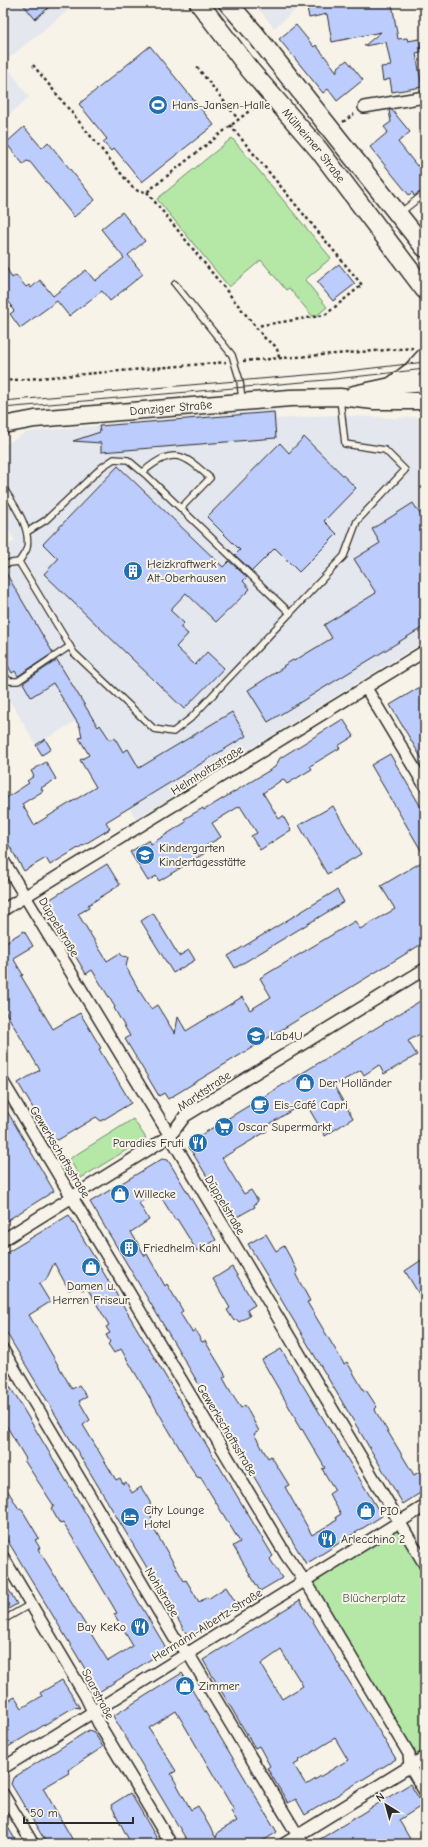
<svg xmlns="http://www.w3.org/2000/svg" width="428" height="1847" font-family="'Comic Neue',sans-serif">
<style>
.built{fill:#e5e7ee}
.green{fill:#b5e7a7;stroke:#708969}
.building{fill:#bcccfc;stroke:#2b2b2b;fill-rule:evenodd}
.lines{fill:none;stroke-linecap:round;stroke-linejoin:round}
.lane-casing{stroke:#2b2b2b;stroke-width:8}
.street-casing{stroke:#2b2b2b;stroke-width:14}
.secondary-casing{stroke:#2b2b2b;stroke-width:19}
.primary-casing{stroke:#2b2b2b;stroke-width:21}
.path{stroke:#2b2b2b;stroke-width:2.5;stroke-dasharray:3 3;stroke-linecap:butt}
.lane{stroke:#f7f3e8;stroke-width:5.5}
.street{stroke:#f7f3e8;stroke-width:11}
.secondary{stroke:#f7f3e8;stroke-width:16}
.primary{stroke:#f7f3e8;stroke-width:18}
.tram{stroke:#2b2b2b;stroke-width:1}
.labels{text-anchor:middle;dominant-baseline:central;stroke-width:4;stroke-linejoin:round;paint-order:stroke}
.poi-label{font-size:12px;fill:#2b2b2b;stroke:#f7f3e8;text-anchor:start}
.street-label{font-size:12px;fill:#2b2b2b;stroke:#f7f3e8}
.park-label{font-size:12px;fill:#4e5a4a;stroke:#f7f3e8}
</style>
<rect width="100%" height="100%" fill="#f7f3e8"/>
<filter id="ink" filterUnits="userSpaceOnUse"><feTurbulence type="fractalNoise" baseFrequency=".025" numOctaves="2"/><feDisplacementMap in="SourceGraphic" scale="8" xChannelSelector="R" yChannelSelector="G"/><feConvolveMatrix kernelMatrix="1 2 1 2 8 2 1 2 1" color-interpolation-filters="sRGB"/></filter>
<g filter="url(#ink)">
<g class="built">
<path d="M 3,3 L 77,3 L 4,62 L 29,97 L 3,120 Z"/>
<path d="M 254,3 L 325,3 L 298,8 L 274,28 Z"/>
<path d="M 275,410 L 276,419 L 331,415 L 394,418 L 425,417 L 425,641 L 136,819 L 76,721 L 36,745 L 3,689 L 3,548 L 15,541 L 3,520 L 3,446 L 27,432 Z"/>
</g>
<g class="green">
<path d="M 232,138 L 331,258 L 305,280 L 327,307 L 314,318 L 289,288 L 286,290 L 261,260 L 229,287 L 157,199 Z"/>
<path d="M 133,1119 L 146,1138 L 81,1178 L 69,1159 Z"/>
<path d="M 399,1521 L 425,1564 L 425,1757 L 410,1767 L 305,1581 Z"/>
</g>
<g class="building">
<path d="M 22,3 L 54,3 L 35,19 Z"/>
<path d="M 325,3 L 392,3 L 398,39 L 407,38 L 408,41 L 419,39 L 421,52 L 416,53 L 422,87 L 392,92 L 390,79 L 383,81 L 381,67 L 391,66 L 386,42 L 364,46 L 381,32 L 332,42 L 327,14 L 309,18 L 307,7 Z"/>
<path d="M 296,25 L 314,47 L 316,45 L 337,72 L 337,68 L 347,60 L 363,80 L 337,101 L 328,89 L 323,93 L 279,39 Z"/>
<path d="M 150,46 L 214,125 L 142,182 L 114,148 L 111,151 L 103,142 L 107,139 L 79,104 Z"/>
<path d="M 389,110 L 392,110 L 410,132 L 398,142 L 417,166 L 425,159 L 425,189 L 414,196 L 412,192 L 409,195 L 370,147 L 388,132 L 384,127 L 391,122 Z"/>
<path d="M 24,127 L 42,148 L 48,142 L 95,200 L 74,217 L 30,162 L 27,161 L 23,164 L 6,143 Z"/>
<path d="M 425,198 L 425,210 L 419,203 Z"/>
<path d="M 122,212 L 145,241 L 128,255 L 143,274 L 110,301 L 102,291 L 69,316 L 57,301 L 20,328 L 10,314 L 14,311 L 11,307 L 12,306 L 3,294 L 3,261 L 12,278 L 16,275 L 26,287 L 29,285 L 31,288 L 40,280 L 53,296 L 86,270 L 95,281 L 124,258 L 101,229 Z"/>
<path d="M 339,264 L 355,284 L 333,301 L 317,282 Z"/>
<path d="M 274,412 L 276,438 L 101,452 L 101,443 L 73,441 L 100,432 L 99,426 Z"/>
<path d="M 304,437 L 356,488 L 324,521 L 337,534 L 299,572 L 275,548 L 252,571 L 235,555 L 240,550 L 207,517 L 280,443 L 289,453 Z"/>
<path d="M 118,466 L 223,567 L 229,561 L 247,577 L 243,581 L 250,589 L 216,622 L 186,593 L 170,610 L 184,623 L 180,627 L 188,634 L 176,647 L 195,665 L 207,652 L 224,668 L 184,709 L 44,574 L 58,559 L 43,544 Z"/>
<path d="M 413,503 L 425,522 L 425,611 L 420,614 L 425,622 L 425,626 L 268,722 L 248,690 L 284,667 L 283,666 L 293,660 L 294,661 L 332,638 L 324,625 L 376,593 L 354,559 L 380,543 L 372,529 Z"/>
<path d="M 3,568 L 53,653 L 18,676 L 15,671 L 12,673 L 3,657 Z"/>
<path d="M 57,660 L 98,727 L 100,725 L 110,740 L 115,738 L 123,752 L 128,749 L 139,768 L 232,712 L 246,736 L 106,822 L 110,829 L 50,865 L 46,858 L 24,871 L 3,835 L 3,800 L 29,783 L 27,781 L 34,776 L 31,771 L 46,762 L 56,779 L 41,788 L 43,791 L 22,804 L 34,825 L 96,787 L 80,760 L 89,755 L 79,738 L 82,737 L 80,727 L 53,683 L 31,697 L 23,683 Z"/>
<path d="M 425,684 L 425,764 L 390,705 Z"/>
<path d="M 343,719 L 354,736 L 338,746 L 340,748 L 310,766 L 312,769 L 287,784 L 283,779 L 263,793 L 279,819 L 283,816 L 291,830 L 260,850 L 251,836 L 257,833 L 240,806 L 212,823 L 221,837 L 202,848 L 205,853 L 159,881 L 156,876 L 148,881 L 130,852 L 149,840 L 151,844 L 186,822 L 184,819 L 203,808 L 204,810 L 275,767 L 280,758 Z"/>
<path d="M 45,739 L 51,749 L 42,755 L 36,745 Z"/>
<path d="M 390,754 L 425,814 L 425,857 L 371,765 Z"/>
<path d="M 333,806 L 361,854 L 327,874 L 299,825 Z"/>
<path d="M 425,860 L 425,942 L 168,1099 L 164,1093 L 159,1096 L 125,1039 L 130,1036 L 114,1008 L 115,1007 L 92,970 L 86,974 L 44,903 L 107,864 L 120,885 L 88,905 L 89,908 L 78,914 L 107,961 L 120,953 L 122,956 L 128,957 L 126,967 L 140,992 L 151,1009 L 157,1005 L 175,1034 L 178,1017 L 186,1031 L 242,997 L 250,1010 L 271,997 L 260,978 L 355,921 L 360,929 L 395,909 L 381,886 Z"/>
<path d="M 337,890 L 344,902 L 235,968 L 228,956 Z"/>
<path d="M 153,913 L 179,956 L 189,950 L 195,960 L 173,973 L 141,921 Z"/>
<path d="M 24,931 L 33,946 L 13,958 L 23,975 L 21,976 L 53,1029 L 80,1013 L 101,1048 L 99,1049 L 131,1103 L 101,1121 L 96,1117 L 58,1140 L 51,1138 L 18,1083 L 40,1070 L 3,1008 L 3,941 L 4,943 Z"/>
<path d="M 425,998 L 425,1031 L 408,1041 L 417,1055 L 384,1074 L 379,1065 L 364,1075 L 361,1070 L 334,1086 L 353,1118 L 325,1136 L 305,1102 L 265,1127 L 267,1131 L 222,1158 L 244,1194 L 251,1190 L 258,1201 L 254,1205 L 255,1207 L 235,1218 L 233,1215 L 231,1216 L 189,1147 L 191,1141 Z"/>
<path d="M 3,1104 L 54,1191 L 3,1223 Z"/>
<path d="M 162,1159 L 168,1160 L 216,1240 L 197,1251 L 177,1219 L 175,1220 L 158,1192 L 139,1203 L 149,1220 L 131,1232 L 145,1256 L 147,1254 L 165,1286 L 167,1284 L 183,1311 L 180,1313 L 192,1332 L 195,1330 L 202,1342 L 205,1341 L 226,1376 L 223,1378 L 235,1399 L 241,1408 L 245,1405 L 259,1431 L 254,1434 L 268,1458 L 271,1456 L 289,1485 L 285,1487 L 312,1535 L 337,1520 L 336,1517 L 341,1514 L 329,1494 L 335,1490 L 322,1469 L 325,1468 L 302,1429 L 301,1430 L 295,1420 L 296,1419 L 262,1360 L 281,1349 L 382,1516 L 306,1564 L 90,1202 Z"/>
<path d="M 69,1215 L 273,1556 L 270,1559 L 282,1578 L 260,1591 L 233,1546 L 240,1542 L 201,1478 L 197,1477 L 190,1466 L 121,1349 L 114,1353 L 108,1344 L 110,1342 L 106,1335 L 110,1333 L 106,1327 L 109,1325 L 87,1288 L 82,1290 L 79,1285 L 69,1290 L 54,1263 L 46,1280 L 39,1284 L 50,1302 L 29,1315 L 72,1389 L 79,1385 L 87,1397 L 79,1401 L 90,1420 L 83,1425 L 116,1480 L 120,1478 L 123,1484 L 126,1482 L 132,1493 L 141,1487 L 150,1502 L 152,1526 L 184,1581 L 186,1580 L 199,1602 L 207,1597 L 208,1599 L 226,1587 L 238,1606 L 192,1634 L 186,1633 L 3,1327 L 3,1255 Z"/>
<path d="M 266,1234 L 276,1251 L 284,1246 L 297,1270 L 296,1275 L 310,1301 L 307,1302 L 344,1364 L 347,1362 L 364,1391 L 366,1390 L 377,1407 L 375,1409 L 376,1412 L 414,1475 L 425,1468 L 425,1490 L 403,1504 L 248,1244 Z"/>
<path d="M 420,1261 L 425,1269 L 425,1304 L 405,1271 Z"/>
<path d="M 232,1267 L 255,1305 L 247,1310 L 250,1316 L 239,1322 L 236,1319 L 234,1321 L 227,1310 L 230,1308 L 213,1279 Z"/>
<path d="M 3,1375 L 165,1646 L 164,1651 L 99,1692 L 3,1533 L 3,1483 L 19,1509 L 21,1508 L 39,1538 L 35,1540 L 40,1548 L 38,1549 L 108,1661 L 133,1646 L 114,1614 L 117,1613 L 72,1537 L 63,1523 L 60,1524 L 51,1508 L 54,1506 L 24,1460 L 26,1459 L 3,1420 Z"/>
<path d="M 3,1580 L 17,1604 L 3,1612 Z"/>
<path d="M 300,1600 L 396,1759 L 305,1815 L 296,1799 L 288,1803 L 267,1768 L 270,1766 L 259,1746 L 255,1748 L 203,1660 ZM 281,1650 L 303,1686 L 282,1699 L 261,1664 ZM 335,1738 L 348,1760 L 306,1785 L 294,1765 L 299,1762 L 298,1761 Z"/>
<path d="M 182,1673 L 277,1832 L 258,1844 L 189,1844 L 113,1716 ZM 176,1711 L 234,1810 L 231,1811 L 237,1821 L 218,1832 L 216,1838 L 198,1806 L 191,1810 L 171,1774 L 176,1771 L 149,1728 Z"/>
<path d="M 62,1680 L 80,1708 L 74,1707 L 3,1750 L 3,1704 L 15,1697 L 22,1708 L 42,1696 L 40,1693 Z"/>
<path d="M 89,1730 L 94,1732 L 103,1747 L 68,1770 L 69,1773 L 43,1788 L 75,1844 L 47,1844 L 11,1784 L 13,1778 Z"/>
<path d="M 410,1784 L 423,1805 L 399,1820 L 413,1844 L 312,1844 Z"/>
<path d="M 130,1793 L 140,1809 L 160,1844 L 131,1844 L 111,1805 Z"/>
<path d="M 3,1819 L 18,1844 L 3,1844 Z"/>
</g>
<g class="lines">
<defs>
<g id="lane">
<path d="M 400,213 L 425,193"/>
<path d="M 175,284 L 232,355 L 240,381 L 242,401"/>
<path d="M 143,472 C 173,446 184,454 210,478 L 181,508"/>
<path d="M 3,487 C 13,504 31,526 27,548 C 26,552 21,558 19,562 L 74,653 L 154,729 L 173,732 L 191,718 L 344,556 L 357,521 L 405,470 L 385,450 L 345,444 L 340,399"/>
<path d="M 27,532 L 46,520 L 102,467 L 114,459 L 128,460 L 147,476 L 290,613"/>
<path d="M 3,564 L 19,562"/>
<path d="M 3,674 L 9,681 L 18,681 L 70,646"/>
<path d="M 3,1620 L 31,1604"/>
</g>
<g id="street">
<path d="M 364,107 L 425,97"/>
<path d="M 366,688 L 425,786"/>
<path d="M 3,860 L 170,1136 L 425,1565"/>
<path d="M 3,910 L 425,651"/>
<path d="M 3,1082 L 286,1555 L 311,1590 L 409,1754 L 410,1767 L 425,1792"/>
<path d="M 3,1240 L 170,1136 L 185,1116 L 425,969"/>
<path d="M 3,1350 L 178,1644 L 188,1653 L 303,1844"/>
<path d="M 3,1557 L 86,1697 L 99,1724 L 171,1844"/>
<path d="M 3,1768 L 425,1506"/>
<path d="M 3,1794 L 33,1844"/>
<path d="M 284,1844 L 425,1757"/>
</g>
<g id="secondary">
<path d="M 391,386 L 412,370 L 425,356"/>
<path d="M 354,394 L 391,386 L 425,383"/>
<path id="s1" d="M 3,425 L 35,419 L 290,398 L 340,397 L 374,401 L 425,401"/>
</g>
<g id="primary">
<path id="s2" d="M 199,3 L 250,70 L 319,150 L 425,290"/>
<path d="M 228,3 L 255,34 L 425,248"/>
</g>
</defs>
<use href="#lane" class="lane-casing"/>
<use href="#street" class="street-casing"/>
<use href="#secondary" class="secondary-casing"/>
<use href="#primary" class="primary-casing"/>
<g class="path">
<path d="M 33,65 L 132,187 L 138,191 L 147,192 L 258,104"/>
<path d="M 197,67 L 238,119"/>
<path d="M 343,122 L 354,114"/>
<path d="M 230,125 L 362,285 L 325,315 L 257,326"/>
<path d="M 147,192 L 263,336 C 271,346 277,341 279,358"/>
<path d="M 243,361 L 413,348"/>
<path d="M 3,381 L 226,362"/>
</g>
<use href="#lane" class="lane"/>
<use href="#street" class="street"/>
<use href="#secondary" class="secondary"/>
<use href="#primary" class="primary"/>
<g class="tram">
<path d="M 3,401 L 330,373 L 425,362"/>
<path d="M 3,408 L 326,380 L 425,369"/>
</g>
</g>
</g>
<defs>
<symbol id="stadium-disc" viewBox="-11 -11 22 22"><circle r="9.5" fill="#1f6fb2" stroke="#f7f3e8"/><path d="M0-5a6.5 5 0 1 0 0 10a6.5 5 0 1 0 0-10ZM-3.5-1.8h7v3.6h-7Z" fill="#fff"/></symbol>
<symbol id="building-disc" viewBox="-11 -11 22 22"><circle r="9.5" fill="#1f6fb2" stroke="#f7f3e8"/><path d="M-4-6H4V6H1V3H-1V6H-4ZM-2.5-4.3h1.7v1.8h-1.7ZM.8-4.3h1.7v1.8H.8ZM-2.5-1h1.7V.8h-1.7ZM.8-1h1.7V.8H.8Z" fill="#fff"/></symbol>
<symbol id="school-disc" viewBox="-11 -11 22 22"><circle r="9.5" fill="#1f6fb2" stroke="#f7f3e8"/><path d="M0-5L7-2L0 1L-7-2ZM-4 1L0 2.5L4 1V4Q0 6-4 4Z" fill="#fff"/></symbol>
<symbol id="university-disc" viewBox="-11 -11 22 22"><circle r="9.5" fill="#1f6fb2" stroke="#f7f3e8"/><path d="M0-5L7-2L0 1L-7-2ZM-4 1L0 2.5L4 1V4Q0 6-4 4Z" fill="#fff"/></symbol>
<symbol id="shop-disc" viewBox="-11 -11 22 22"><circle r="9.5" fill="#1f6fb2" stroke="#f7f3e8"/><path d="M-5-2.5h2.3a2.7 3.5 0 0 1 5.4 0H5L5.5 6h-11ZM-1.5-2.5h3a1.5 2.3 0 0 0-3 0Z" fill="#fff"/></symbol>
<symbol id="cafe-disc" viewBox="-11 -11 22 22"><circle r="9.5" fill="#1f6fb2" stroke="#f7f3e8"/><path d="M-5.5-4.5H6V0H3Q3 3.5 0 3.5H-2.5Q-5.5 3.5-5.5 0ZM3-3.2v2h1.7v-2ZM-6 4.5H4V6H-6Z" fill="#fff"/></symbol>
<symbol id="supermarket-disc" viewBox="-11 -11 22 22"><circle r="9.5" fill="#1f6fb2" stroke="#f7f3e8"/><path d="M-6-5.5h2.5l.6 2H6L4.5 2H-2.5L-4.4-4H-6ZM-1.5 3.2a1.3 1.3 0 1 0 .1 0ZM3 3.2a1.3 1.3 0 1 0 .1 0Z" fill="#fff"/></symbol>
<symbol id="restaurant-disc" viewBox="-11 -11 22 22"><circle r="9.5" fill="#1f6fb2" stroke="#f7f3e8"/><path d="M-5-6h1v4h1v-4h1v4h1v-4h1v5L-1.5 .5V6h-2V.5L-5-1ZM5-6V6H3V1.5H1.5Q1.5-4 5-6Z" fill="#fff"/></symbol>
<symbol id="hotel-disc" viewBox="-11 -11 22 22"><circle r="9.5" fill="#1f6fb2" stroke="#f7f3e8"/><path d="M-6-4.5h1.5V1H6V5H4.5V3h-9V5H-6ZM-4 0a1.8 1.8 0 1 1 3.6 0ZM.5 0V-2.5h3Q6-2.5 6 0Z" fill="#fff"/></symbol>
</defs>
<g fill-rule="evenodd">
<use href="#stadium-disc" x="147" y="94" width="22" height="22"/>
<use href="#building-disc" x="122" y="560" width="22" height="22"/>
<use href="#school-disc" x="134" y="844" width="22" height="22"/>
<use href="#university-disc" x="245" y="1025" width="22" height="22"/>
<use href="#shop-disc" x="294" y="1072" width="22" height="22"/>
<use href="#cafe-disc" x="249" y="1094" width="22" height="22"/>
<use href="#supermarket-disc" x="213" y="1116" width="22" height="22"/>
<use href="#restaurant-disc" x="187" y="1132" width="22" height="22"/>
<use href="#shop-disc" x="109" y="1183" width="22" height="22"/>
<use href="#building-disc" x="118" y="1237" width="22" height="22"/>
<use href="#shop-disc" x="80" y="1256" width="22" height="22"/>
<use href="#shop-disc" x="355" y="1500" width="22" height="22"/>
<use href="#hotel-disc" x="119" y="1506" width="22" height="22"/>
<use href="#restaurant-disc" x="316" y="1528" width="22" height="22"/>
<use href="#restaurant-disc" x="129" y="1616" width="22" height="22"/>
<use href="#shop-disc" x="174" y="1675" width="22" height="22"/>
</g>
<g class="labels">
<g class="poi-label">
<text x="172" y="105">Hans-Jansen-Halle</text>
<text x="147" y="564">Heizkraftwerk<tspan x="147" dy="14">Alt-Oberhausen</tspan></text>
<text x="159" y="848">Kindergarten<tspan x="159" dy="14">Kindertagesstätte</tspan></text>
<text x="270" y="1036">Lab4U</text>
<text x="319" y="1083">Der Holländer</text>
<text x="274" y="1105">Eis-Café Capri</text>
<text x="238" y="1127">Oscar Supermarkt</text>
<text x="184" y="1143" text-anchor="end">Paradies Fruti</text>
<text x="134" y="1194">Willecke</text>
<text x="143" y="1248">Friedhelm Kahl</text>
<text x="91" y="1286" text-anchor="middle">Damen u.<tspan x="91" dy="14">Herren Friseur</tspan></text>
<text x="144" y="1510">City Lounge<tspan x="144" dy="14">Hotel</tspan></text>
<text x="380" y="1511">PIO</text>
<text x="341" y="1539">Arlecchino 2</text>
<text x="126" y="1627" text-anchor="end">Bay KeKo</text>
<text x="199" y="1686">Zimmer</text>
</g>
<g class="street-label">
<text stroke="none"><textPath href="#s2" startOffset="183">Mülheimer Straße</textPath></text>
<text stroke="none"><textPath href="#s1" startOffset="169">Danziger Straße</textPath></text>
<text transform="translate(207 770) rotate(-32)">Helmholtzstraße</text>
<text transform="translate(59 927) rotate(59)">Düppelstraße</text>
<text transform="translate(204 1091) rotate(-34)">Marktstraße</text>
<text transform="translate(60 1152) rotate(59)">Gewerkschaftsstraße</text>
<text transform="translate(225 1205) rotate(59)">Düppelstraße</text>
<text transform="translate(227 1430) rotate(59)">Gewerkschaftsstraße</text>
<text transform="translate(162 1592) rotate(59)">Nohlstraße</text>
<text transform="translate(207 1625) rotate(-32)">Hermann-Albertz-Straße</text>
<text transform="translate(98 1694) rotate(62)">Saarstraße</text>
</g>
<g class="park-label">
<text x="374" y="1598">Blücherplatz</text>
</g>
</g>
<rect width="428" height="1847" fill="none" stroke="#f7f3e8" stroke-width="16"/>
<rect x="8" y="8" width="412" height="1831" fill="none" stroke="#2b2b2b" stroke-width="1.5" filter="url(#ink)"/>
<g transform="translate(386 1805) rotate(323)" stroke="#f7f3e8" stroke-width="3" paint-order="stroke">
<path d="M0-3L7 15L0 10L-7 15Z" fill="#2b2b2b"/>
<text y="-6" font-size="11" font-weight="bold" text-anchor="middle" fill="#2b2b2b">N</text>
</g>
<path d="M24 1817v6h109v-6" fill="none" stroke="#2b2b2b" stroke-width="2"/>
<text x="30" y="1817" font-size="12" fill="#2b2b2b" stroke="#f7f3e8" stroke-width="3" paint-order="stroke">50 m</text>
</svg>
